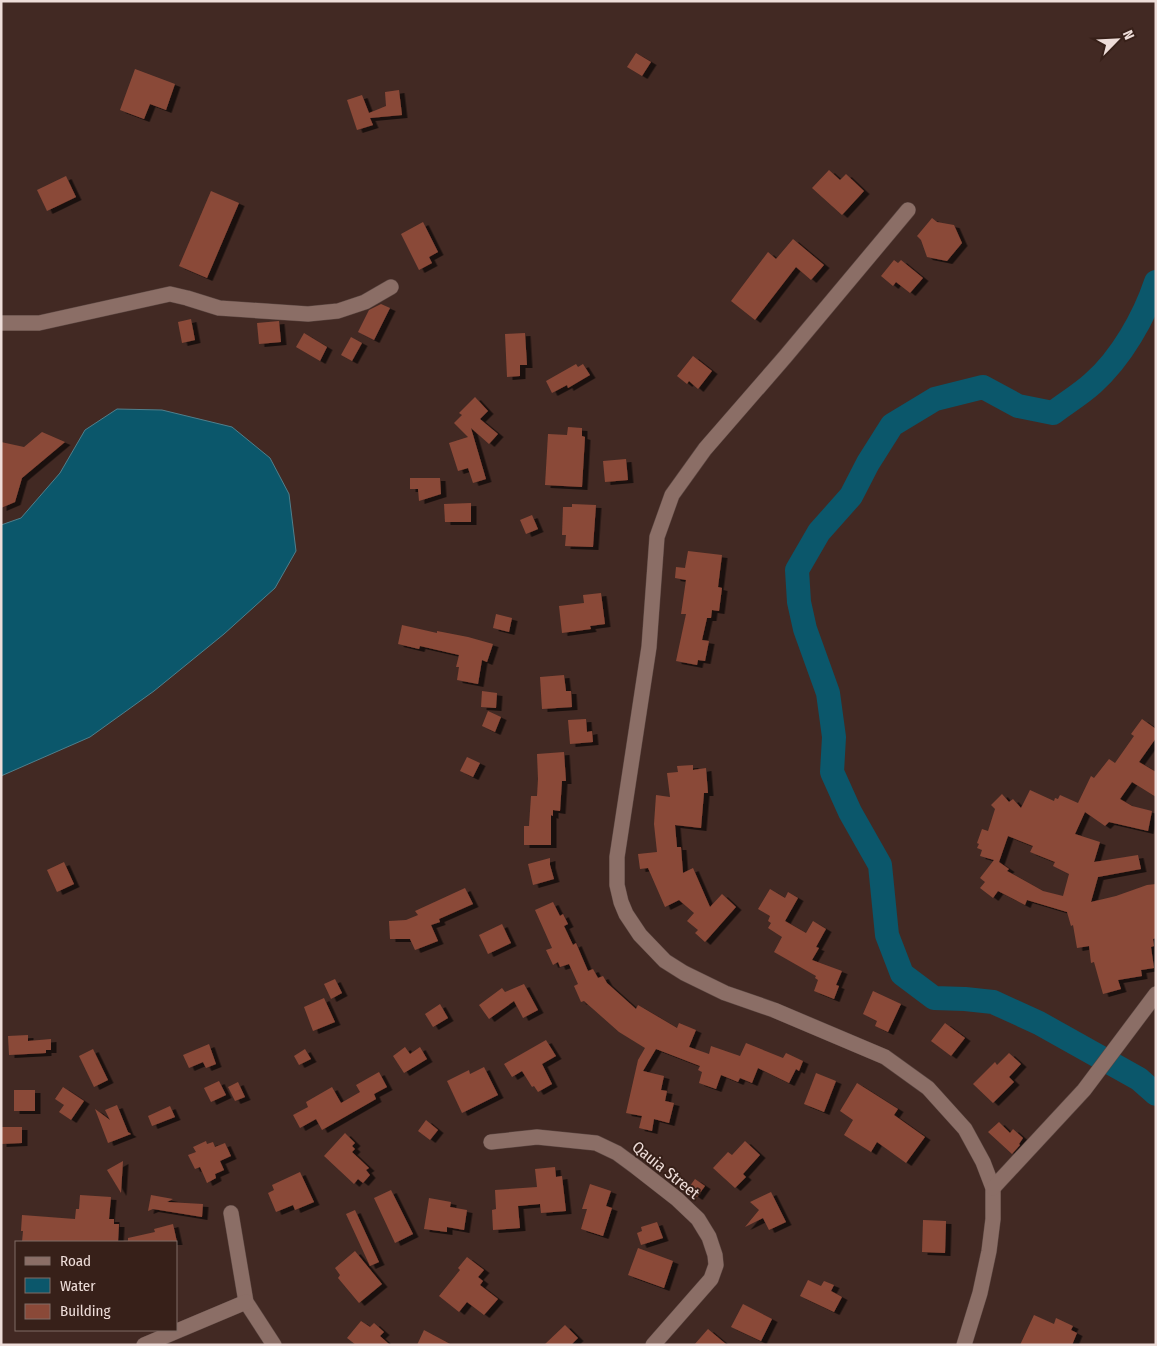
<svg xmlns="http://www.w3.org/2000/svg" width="1157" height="1346" font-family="'Fira Sans Condensed',sans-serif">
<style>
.water{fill:#0b576b;stroke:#4f7f8c}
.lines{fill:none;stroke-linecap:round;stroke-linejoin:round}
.river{stroke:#0b576b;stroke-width:24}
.building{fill:#8a4938;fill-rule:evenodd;filter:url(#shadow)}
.street-casing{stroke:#5b4641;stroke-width:16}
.street{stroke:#8b6e66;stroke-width:15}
.labels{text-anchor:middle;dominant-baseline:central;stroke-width:4;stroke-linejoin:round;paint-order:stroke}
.street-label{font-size:16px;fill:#eeddd9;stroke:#372019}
</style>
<defs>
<filter id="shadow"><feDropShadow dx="5.5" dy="3" stdDeviation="0" flood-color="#0009"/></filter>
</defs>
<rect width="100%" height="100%" fill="#422923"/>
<path class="water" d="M 117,409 L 162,410 L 232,427 L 270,458 L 289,494 L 296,551 L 275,588 L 224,634 L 154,691 L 90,737 L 1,776 L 1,525 L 21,518 L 60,473 L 85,430 Z"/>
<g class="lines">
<path class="river" d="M 1156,282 C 1144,318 1121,358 1093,383 C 1081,394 1066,403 1053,413 L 1018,406 L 983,387 L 935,399 L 892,425 L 868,463 L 851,496 L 819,532 L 797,570 L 799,602 L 805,629 L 828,693 L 834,737 L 832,772 L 850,812 L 880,865 L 887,935 L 902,974 L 934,998 L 965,999 L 993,1002 L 1039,1023 L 1139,1079 L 1156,1094"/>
</g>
<g class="building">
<path d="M 636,53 L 651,62 L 642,76 L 627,67 Z"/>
<path d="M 135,69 L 175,84 L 166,110 L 150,104 L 144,119 L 120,110 Z"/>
<path d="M 399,90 L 402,115 L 370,118 L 373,125 L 357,130 L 347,100 L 362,95 L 369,113 L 386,106 L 385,92 Z"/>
<path d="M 829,170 L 840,180 L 846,174 L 864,191 L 842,215 L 812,188 Z"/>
<path d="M 66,176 L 76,197 L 47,211 L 37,190 Z"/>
<path d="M 211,191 L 239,203 L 207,278 L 179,266 Z"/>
<path d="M 932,218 L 937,222 L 954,225 L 962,243 L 947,261 L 927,257 L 921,240 L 917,236 Z"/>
<path d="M 423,222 L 438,252 L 429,257 L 432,263 L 419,270 L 401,234 Z"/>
<path d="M 793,239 L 824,265 L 811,280 L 796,267 L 755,320 L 731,301 L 768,252 L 776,259 Z"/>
<path d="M 894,260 L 898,263 L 901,260 L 923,278 L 910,293 L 896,282 L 893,286 L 881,276 Z"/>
<path d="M 381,304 L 390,308 L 374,340 L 358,332 L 369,310 Z"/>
<path d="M 191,319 L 195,340 L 182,343 L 178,322 Z"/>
<path d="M 279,321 L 281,342 L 259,344 L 257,323 Z"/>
<path d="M 304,333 L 327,347 L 320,361 L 296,347 Z"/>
<path d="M 525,333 L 527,365 L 520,365 L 520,376 L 507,377 L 505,334 Z"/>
<path d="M 351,337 L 362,343 L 352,361 L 341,355 Z"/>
<path d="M 693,356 L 712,371 L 698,389 L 689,381 L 687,384 L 677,376 Z"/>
<path d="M 576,364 L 578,367 L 583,364 L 590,375 L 568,388 L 567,385 L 552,393 L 546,381 Z"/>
<path d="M 475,397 L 488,411 L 480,419 L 498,434 L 489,444 L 471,428 L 486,479 L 473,483 L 468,468 L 458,471 L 449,443 L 468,437 L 454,423 L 462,415 L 459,413 Z"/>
<path d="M 568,427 L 582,428 L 582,436 L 585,437 L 582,487 L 545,485 L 548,434 L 567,435 Z"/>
<path d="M 42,432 L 65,442 L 22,478 L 15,502 L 1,508 L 1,442 L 24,447 Z"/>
<path d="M 626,459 L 628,480 L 605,482 L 603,461 Z"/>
<path d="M 410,478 L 440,478 L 441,494 L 419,501 L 418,489 L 410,489 Z"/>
<path d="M 471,503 L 471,522 L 445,522 L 444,504 Z"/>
<path d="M 572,504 L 596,505 L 593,547 L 565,546 L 566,535 L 562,535 L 563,507 L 572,507 Z"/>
<path d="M 532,515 L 538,529 L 526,534 L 520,520 Z"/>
<path d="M 688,551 L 722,555 L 718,587 L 722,588 L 719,611 L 712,610 L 711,618 L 707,618 L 702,640 L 709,641 L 705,661 L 698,660 L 697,665 L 676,661 L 686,614 L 681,614 L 686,580 L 675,578 L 676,567 L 685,568 Z"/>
<path d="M 601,593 L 605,624 L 590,626 L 591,629 L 562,633 L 559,606 L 584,603 L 583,595 Z"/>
<path d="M 496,614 L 512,618 L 509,632 L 493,628 Z"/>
<path d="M 402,625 L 437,633 L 437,631 L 468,637 L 493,644 L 487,662 L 482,660 L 478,684 L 457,680 L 459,667 L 456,667 L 459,655 L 420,646 L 419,649 L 398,644 Z"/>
<path d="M 564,675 L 566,691 L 571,691 L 572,707 L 542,709 L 540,677 Z"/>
<path d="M 482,691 L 497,693 L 496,708 L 481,707 Z"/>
<path d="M 488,711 L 501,717 L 495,732 L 482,726 Z"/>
<path d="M 586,719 L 587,732 L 592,731 L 593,742 L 570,744 L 568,720 Z"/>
<path d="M 1142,719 L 1156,729 L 1156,738 L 1139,762 L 1156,772 L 1156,797 L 1132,782 L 1120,799 L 1132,806 L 1152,811 L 1148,831 L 1109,822 L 1105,826 L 1085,812 L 1075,834 L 1100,842 L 1094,862 L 1138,855 L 1141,869 L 1098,877 L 1091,902 L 1116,896 L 1147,885 L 1156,884 L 1156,938 L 1153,939 L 1154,946 L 1151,947 L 1154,968 L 1141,970 L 1142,976 L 1118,980 L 1121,989 L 1103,994 L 1094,962 L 1091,963 L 1089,946 L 1077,948 L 1073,925 L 1071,926 L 1067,912 L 1027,900 L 1025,905 L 998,891 L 993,898 L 980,888 L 985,882 L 980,878 L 994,860 L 980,856 L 982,850 L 977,848 L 979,844 L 977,843 L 982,829 L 988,831 L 995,809 L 991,805 L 1002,794 L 1009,802 L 1013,799 L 1021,808 L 1030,790 L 1054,801 L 1055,798 L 1058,799 L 1060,795 L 1078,803 L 1091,776 L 1094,778 L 1109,759 L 1115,763 L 1134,736 L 1131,734 ZM 1008,836 L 1033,846 L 1030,852 L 1055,862 L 1053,866 L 1069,874 L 1063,896 L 1043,891 L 1007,871 L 1009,869 L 999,862 Z"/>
<path d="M 564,752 L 566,781 L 562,781 L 560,811 L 553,810 L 553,816 L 551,815 L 551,845 L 524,845 L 524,826 L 529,826 L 531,796 L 537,796 L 538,779 L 537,754 Z"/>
<path d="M 467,757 L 480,763 L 473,777 L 460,771 Z"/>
<path d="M 693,765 L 693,770 L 706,768 L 708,793 L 704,793 L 701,828 L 675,825 L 677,847 L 681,847 L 683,873 L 693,868 L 710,907 L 722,894 L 736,907 L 705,942 L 695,933 L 698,930 L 687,921 L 694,913 L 679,900 L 665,907 L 648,868 L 640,869 L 638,854 L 657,852 L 654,824 L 656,795 L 670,797 L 667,773 L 678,772 L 677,766 Z"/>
<path d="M 550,858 L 550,865 L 554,879 L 533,885 L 528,864 Z"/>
<path d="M 64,862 L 74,884 L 57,892 L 47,870 Z"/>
<path d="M 465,888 L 473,904 L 439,919 L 440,922 L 431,925 L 438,941 L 415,950 L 410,939 L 390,939 L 389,921 L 406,920 L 418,915 L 415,911 Z"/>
<path d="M 770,889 L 785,898 L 788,892 L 798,898 L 785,921 L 806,933 L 813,921 L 826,929 L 816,947 L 819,948 L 812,960 L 842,971 L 836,985 L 839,986 L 834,999 L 814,991 L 818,980 L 815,978 L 816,976 L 774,952 L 782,937 L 768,928 L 771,923 L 768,921 L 770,916 L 758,909 Z"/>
<path d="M 553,902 L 560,916 L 563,914 L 568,924 L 564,926 L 573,945 L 576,943 L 588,971 L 593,969 L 598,978 L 603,976 L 607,983 L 636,1009 L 638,1005 L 677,1028 L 679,1023 L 696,1030 L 689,1047 L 709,1054 L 711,1046 L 740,1056 L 746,1043 L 783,1058 L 786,1053 L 803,1061 L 799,1071 L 796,1069 L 789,1083 L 758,1068 L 752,1083 L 740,1078 L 738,1082 L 721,1075 L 716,1089 L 699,1083 L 702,1072 L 698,1070 L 700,1066 L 656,1049 L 643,1071 L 664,1076 L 661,1090 L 667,1091 L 665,1101 L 674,1103 L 669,1123 L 654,1119 L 652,1131 L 639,1128 L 642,1116 L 626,1113 L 638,1060 L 645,1048 L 619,1032 L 584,1001 L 581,1002 L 574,986 L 578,984 L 569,964 L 560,967 L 558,962 L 553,965 L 546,950 L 552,948 L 535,910 Z"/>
<path d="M 502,924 L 511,943 L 488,954 L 479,935 Z"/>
<path d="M 335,979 L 342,993 L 331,999 L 324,984 Z"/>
<path d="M 524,984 L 538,1010 L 523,1018 L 514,1001 L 489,1019 L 479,1005 L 502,988 L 505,992 Z"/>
<path d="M 873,991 L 901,1004 L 888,1032 L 875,1026 L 877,1021 L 863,1014 Z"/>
<path d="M 324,998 L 335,1022 L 313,1031 L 304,1007 Z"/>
<path d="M 440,1004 L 448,1018 L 433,1027 L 425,1014 Z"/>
<path d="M 945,1023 L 965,1038 L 951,1056 L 931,1041 Z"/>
<path d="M 28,1035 L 28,1041 L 51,1039 L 51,1050 L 46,1050 L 46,1053 L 9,1055 L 8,1036 Z"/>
<path d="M 546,1040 L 556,1056 L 542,1064 L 552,1084 L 538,1092 L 534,1086 L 532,1087 L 522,1071 L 512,1077 L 504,1064 Z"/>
<path d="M 209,1044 L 216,1064 L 206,1068 L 203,1062 L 189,1068 L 183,1055 Z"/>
<path d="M 405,1047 L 410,1054 L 420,1047 L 427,1059 L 404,1073 L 393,1056 Z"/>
<path d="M 93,1049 L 108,1080 L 94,1087 L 79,1056 Z"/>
<path d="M 305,1049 L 311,1059 L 299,1065 L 294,1056 Z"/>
<path d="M 1009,1053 L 1021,1064 L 1009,1077 L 1014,1082 L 993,1103 L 973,1084 L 995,1062 L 997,1065 Z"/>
<path d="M 484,1067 L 498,1095 L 462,1113 L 447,1081 L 469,1070 L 470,1074 Z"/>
<path d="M 379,1072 L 387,1087 L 374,1094 L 376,1099 L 322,1130 L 316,1119 L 300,1128 L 293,1115 L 308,1107 L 306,1102 L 332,1087 L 341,1103 L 360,1092 L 356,1085 Z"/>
<path d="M 816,1073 L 836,1081 L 824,1112 L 804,1104 Z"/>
<path d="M 219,1081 L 226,1095 L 211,1102 L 204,1088 Z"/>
<path d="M 238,1082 L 245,1097 L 235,1101 L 228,1087 Z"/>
<path d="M 857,1083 L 898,1109 L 894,1115 L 925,1137 L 906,1163 L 877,1142 L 871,1152 L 844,1135 L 853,1120 L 840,1111 Z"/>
<path d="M 63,1087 L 84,1101 L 71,1120 L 59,1112 L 64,1105 L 55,1099 Z"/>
<rect x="14" y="1090" width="21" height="21"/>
<path d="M 117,1105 L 128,1132 L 131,1134 L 108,1143 L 95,1109 L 110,1120 L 105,1110 Z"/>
<path d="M 170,1106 L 175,1117 L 152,1126 L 148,1116 Z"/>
<path d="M 426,1120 L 438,1130 L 430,1140 L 418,1131 Z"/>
<path d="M 999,1122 L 1010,1133 L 1013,1129 L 1023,1138 L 1019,1144 L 1020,1145 L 1012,1154 L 988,1132 Z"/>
<path d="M 1,1127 L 22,1127 L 22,1143 L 1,1144 Z"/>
<path d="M 345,1133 L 355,1143 L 352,1146 L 355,1149 L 352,1152 L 369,1168 L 366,1170 L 370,1175 L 363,1183 L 358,1179 L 354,1184 L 324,1156 Z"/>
<path d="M 206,1141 L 207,1144 L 213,1142 L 215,1147 L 225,1143 L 231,1156 L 220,1161 L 224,1170 L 215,1174 L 216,1178 L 207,1183 L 200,1167 L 195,1169 L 188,1155 L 196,1152 L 193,1147 Z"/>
<path d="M 745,1141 L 760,1155 L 743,1174 L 746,1177 L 735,1188 L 713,1168 L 728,1152 L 732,1155 Z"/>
<path d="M 123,1161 L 121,1193 L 107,1170 Z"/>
<path d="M 555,1167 L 556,1177 L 562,1176 L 566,1211 L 541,1213 L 540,1204 L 518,1206 L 520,1228 L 493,1230 L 492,1210 L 496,1209 L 495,1190 L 537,1187 L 535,1169 Z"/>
<path d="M 300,1172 L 314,1202 L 295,1210 L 293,1205 L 276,1212 L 268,1193 L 274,1190 L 272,1185 Z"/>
<path d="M 695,1179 L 705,1186 L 697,1197 L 687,1190 Z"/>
<path d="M 590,1184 L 611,1191 L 606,1206 L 612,1208 L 603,1236 L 581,1229 L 587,1209 L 582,1209 Z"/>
<path d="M 391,1190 L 413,1234 L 395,1243 L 374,1198 Z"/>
<path d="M 771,1192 L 786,1222 L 769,1230 L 763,1218 L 745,1227 L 759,1210 L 750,1202 Z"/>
<path d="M 80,1195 L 111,1197 L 109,1219 L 114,1219 L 114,1224 L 119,1224 L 118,1242 L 22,1242 L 23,1231 L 21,1231 L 22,1215 L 75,1219 L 76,1209 L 79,1209 Z"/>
<path d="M 151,1195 L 173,1199 L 167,1202 L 203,1204 L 202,1217 L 153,1209 L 148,1211 Z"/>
<path d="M 429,1198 L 451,1202 L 450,1207 L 467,1210 L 464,1230 L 447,1227 L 447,1232 L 424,1229 Z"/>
<path d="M 355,1210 L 379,1262 L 370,1266 L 346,1214 Z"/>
<path d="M 923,1220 L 946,1221 L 945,1253 L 922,1252 Z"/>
<path d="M 657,1222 L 663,1238 L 641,1245 L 637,1233 L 642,1231 L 641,1227 Z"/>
<path d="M 173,1224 L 177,1242 L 128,1242 L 128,1238 L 155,1232 L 154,1229 Z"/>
<path d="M 638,1248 L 673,1261 L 664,1288 L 628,1275 Z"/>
<path d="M 355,1251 L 382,1284 L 359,1303 L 338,1278 L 340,1275 L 335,1268 Z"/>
<path d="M 467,1257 L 484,1270 L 478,1277 L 483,1281 L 480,1285 L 498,1299 L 484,1315 L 467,1302 L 459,1312 L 439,1296 L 460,1270 L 458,1268 Z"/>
<path d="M 808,1280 L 821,1286 L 824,1281 L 834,1285 L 831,1291 L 842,1297 L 834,1312 L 800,1296 Z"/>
<path d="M 743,1304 L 772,1319 L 761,1341 L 731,1327 Z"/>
<path d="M 1034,1315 L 1054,1324 L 1056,1318 L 1073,1326 L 1071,1330 L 1077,1333 L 1072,1345 L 1020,1345 Z"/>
<path d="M 361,1321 L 370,1327 L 374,1323 L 384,1332 L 380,1336 L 390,1345 L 356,1345 L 347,1338 Z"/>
<path d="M 565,1325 L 578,1338 L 571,1345 L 544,1345 Z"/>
<path d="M 708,1329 L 727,1345 L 694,1345 Z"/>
<path d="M 424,1330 L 452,1345 L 417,1345 Z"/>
</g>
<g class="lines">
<defs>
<g id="street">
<path d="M 908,210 L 785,357 L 705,449 L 672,495 L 657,537 L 649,647 L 617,857 L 617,885 L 621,902 L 626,914 L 640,935 L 665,961 L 684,973 L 725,993 L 774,1010 L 885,1057 L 928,1088 L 965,1129 L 983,1162 L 993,1188 L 993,1219 L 989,1251 L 980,1293 L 964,1345"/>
<path d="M 1,323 L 39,323 L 170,294 L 187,298 L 219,308 L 308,314 L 338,311 L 365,302 L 391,287"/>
<path d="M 491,1142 L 537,1137 L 596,1143 L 617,1153 L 636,1167 L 677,1199 L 698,1219 L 709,1237 L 715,1255 L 716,1265 L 711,1279 L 653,1345"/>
<path d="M 993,1188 L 1084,1090 L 1156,994"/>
<path d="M 231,1213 L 246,1302 L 274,1345"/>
<path d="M 144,1345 L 246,1302"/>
</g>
</defs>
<use href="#street" class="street-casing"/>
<use href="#street" class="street"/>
</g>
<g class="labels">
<g class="street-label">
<text transform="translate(666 1170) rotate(39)">Qauia Street</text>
</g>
</g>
<rect width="1157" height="1346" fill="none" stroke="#eeddd9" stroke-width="5"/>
<rect x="15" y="1241" width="162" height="90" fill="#372019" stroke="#806c66"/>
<rect x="25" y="1257" width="25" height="8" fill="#8b6e66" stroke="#806c66"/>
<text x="60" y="1266" font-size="15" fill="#eeddd9">Road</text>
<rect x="25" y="1278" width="25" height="15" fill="#0b576b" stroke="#806c66"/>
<text x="60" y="1291" font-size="15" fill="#eeddd9">Water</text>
<rect x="25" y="1304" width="25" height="15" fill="#8a4938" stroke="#806c66"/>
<text x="60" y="1316" font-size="15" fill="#eeddd9">Building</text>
<g transform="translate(1117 40) rotate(66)" stroke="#372019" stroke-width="4" paint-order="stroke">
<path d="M0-4L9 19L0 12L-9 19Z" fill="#eeddd9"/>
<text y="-8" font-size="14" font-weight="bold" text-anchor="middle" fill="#eeddd9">N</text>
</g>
</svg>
